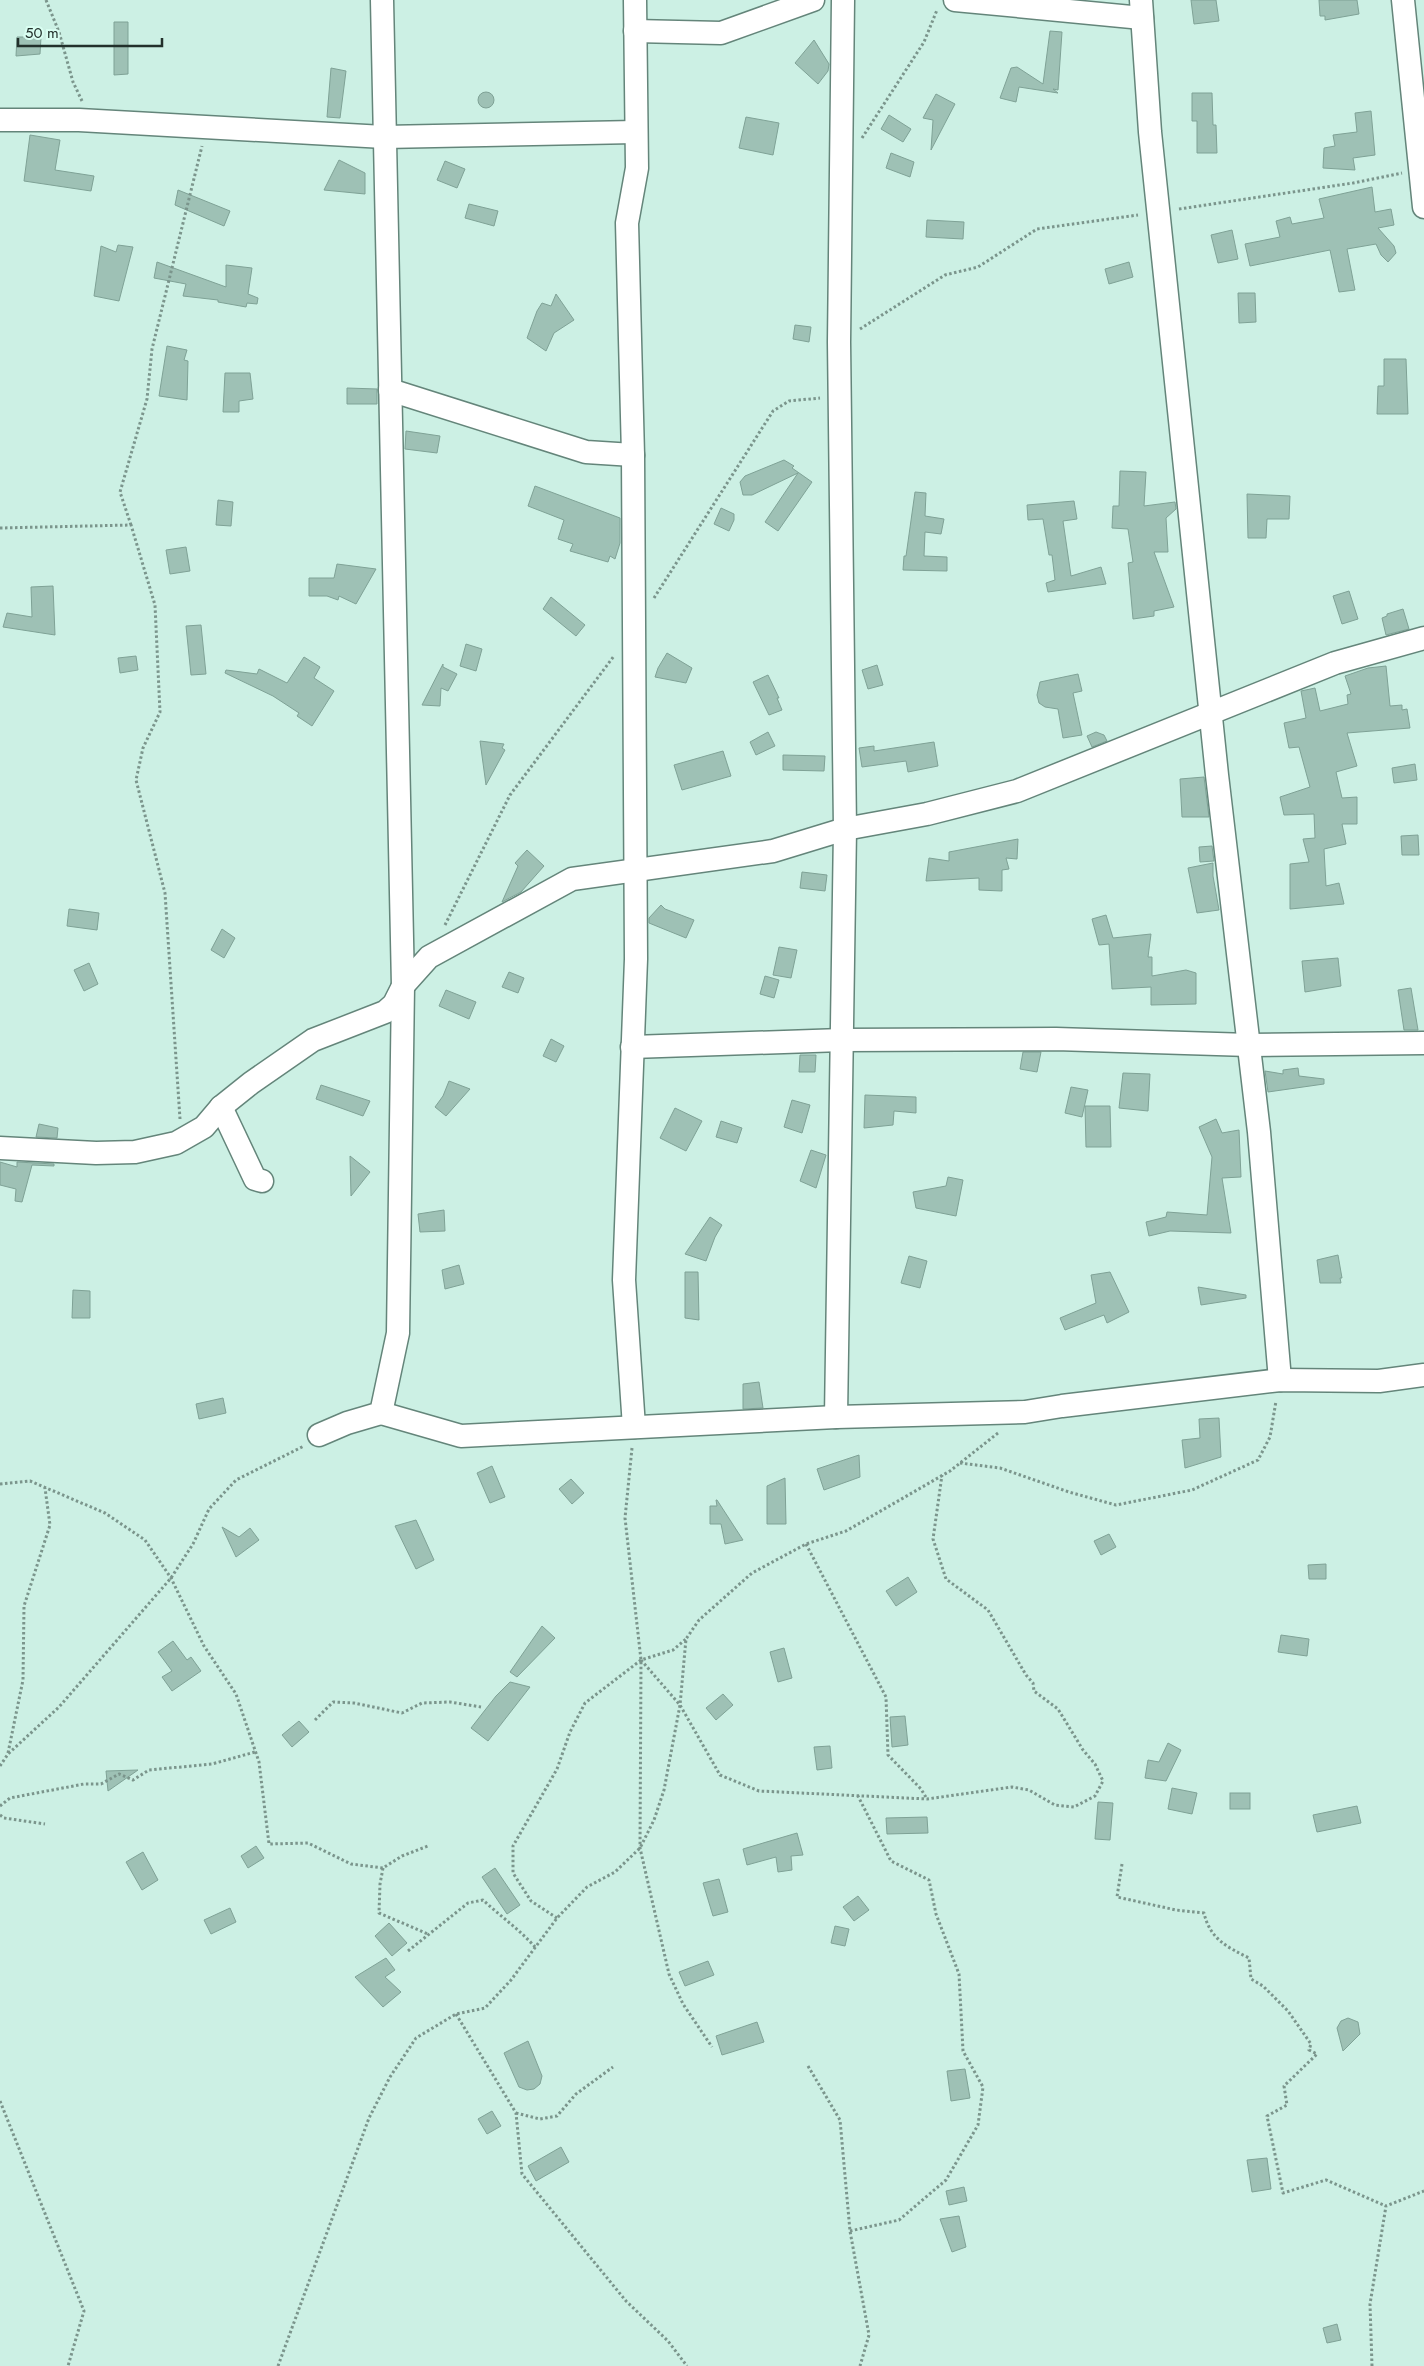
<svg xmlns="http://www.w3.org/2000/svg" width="1424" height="2366" font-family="Jost,sans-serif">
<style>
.building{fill:#9ec1b5;stroke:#7fa296}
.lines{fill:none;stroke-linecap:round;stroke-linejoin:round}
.street-casing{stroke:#64857a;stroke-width:25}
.path{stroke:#7b958c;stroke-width:3;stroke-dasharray:2.5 2.5;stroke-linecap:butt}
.street{stroke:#fff;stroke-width:22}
</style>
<rect width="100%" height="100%" fill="#ccf0e4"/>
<g class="building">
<path d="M 1191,0 L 1216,0 L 1219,21 L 1194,24 Z"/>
<path d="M 1319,0 L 1357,0 L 1359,14 L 1325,20 L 1325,16 L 1320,16 Z"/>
<path d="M 114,22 L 128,22 L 128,74 L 114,75 Z"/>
<path d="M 1050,31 L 1062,32 L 1058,90 L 1053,89 L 1058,93 L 1019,87 L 1016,102 L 1000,98 L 1011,68 L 1017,67 L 1043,84 Z"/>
<path d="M 17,37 L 41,37 L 40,54 L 16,56 Z"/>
<path d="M 814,40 L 829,64 L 828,71 L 818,84 L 795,63 Z"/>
<path d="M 331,68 L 346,71 L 340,118 L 327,117 Z"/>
<circle cx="486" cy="100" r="8"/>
<path d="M 1192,93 L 1212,93 L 1213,125 L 1216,125 L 1217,153 L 1197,153 L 1197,121 L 1192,121 Z"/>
<path d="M 936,94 L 955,104 L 931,150 L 933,120 L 923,118 Z"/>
<path d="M 1371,111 L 1375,155 L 1353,158 L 1355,170 L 1323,168 L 1324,148 L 1335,146 L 1333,135 L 1357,132 L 1355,113 Z"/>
<path d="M 889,115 L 911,129 L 903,142 L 881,129 Z"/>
<path d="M 746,117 L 779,123 L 773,155 L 739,148 Z"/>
<path d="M 30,135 L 60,140 L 55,170 L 94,176 L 91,191 L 24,181 Z"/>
<path d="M 891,153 L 914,162 L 910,177 L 886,168 Z"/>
<path d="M 339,160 L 365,173 L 365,194 L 324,190 Z"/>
<path d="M 445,161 L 465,169 L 457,188 L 437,180 Z"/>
<path d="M 1372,187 L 1375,212 L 1391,209 L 1394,225 L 1378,228 L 1394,246 L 1396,253 L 1388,262 L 1381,255 L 1376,244 L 1347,249 L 1355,290 L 1339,292 L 1330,250 L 1250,266 L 1245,244 L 1280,237 L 1276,221 L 1290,217 L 1292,224 L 1324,218 L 1319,199 Z"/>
<path d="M 178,190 L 230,211 L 224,226 L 175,205 Z"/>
<path d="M 469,204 L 498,211 L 494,226 L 465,218 Z"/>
<path d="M 927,220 L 964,222 L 963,239 L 926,237 Z"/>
<path d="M 1232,230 L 1238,259 L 1218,263 L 1211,235 Z"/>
<path d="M 118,245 L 133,247 L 119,301 L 94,296 L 101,246 L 116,252 Z"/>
<path d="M 157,262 L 226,287 L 226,265 L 252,268 L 248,294 L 258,298 L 257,304 L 247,303 L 246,307 L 218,302 L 218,300 L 183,296 L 186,284 L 154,278 Z"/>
<path d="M 1129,262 L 1133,277 L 1109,284 L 1105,269 Z"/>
<path d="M 1238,293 L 1255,293 L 1256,322 L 1239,323 Z"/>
<path d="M 556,294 L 574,320 L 554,333 L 546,351 L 527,338 L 537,311 L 542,303 L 551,306 Z"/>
<path d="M 795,325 L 811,327 L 809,342 L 793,339 Z"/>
<path d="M 167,346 L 187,350 L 184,360 L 188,361 L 187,400 L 159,396 Z"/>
<path d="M 1384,359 L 1406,359 L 1408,414 L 1377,414 L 1378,386 L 1384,386 Z"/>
<path d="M 225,373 L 250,373 L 253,399 L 239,401 L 239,412 L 223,412 Z"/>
<path d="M 347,388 L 377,389 L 377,404 L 347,404 Z"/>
<path d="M 406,431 L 440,436 L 437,453 L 405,449 Z"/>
<path d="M 784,460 L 794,466 L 792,468 L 812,482 L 778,531 L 765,522 L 798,473 L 752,495 L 743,495 L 740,482 L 745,476 Z"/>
<path d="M 1120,471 L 1146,472 L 1144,506 L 1175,502 L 1176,509 L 1166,518 L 1168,552 L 1154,552 L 1174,607 L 1154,611 L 1154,616 L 1133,619 L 1128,563 L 1133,562 L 1128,529 L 1112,528 L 1113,506 L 1119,506 Z"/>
<path d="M 535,486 L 620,518 L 620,543 L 615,559 L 610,556 L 608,562 L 570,551 L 573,544 L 558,539 L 564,520 L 528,506 Z"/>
<path d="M 915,492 L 926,493 L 925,516 L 944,519 L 941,534 L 925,532 L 924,556 L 947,557 L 947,571 L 903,570 L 904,556 L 906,556 Z"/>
<path d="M 1247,494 L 1290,496 L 1289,519 L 1267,519 L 1266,538 L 1248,538 Z"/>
<path d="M 218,500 L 233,502 L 231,526 L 216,525 Z"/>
<path d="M 1074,501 L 1077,519 L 1063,521 L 1071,576 L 1101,567 L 1106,584 L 1048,592 L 1046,583 L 1055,580 L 1052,555 L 1049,555 L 1043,519 L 1028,520 L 1027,505 Z"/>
<path d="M 721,508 L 734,514 L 734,520 L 729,531 L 714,524 Z"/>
<path d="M 186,547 L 190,571 L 170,574 L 166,550 Z"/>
<path d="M 337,564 L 376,569 L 356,604 L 339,596 L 338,600 L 327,596 L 309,596 L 309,578 L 334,578 Z"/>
<path d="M 53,586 L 55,635 L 3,627 L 7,613 L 32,617 L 31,587 Z"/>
<path d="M 1349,591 L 1358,619 L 1342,624 L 1333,596 Z"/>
<path d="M 551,597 L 585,625 L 576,636 L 543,609 Z"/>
<path d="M 1403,609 L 1409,629 L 1386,635 L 1382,618 L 1387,616 L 1387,614 Z"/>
<path d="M 201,625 L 206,674 L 191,675 L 186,626 Z"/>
<path d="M 466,644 L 482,649 L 476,671 L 460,666 Z"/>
<path d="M 667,653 L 692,668 L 686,683 L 655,677 L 658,668 Z"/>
<path d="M 136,656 L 138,670 L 120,673 L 118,658 Z"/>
<path d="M 304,657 L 320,667 L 314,678 L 334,691 L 312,726 L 297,716 L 299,713 L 273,696 L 225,673 L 226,670 L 257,674 L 259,669 L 287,683 Z"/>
<path d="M 443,664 L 443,667 L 457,674 L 448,691 L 441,688 L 440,706 L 422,705 Z"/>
<path d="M 877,665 L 883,685 L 868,689 L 862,670 Z"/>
<path d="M 1386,666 L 1390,706 L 1402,705 L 1402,710 L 1407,709 L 1410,728 L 1347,733 L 1357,766 L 1336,772 L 1342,798 L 1357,797 L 1357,824 L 1342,824 L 1346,844 L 1324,849 L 1326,886 L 1339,883 L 1344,904 L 1290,909 L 1290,864 L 1309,862 L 1303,839 L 1315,838 L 1314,814 L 1284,815 L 1280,797 L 1310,787 L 1299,747 L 1289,748 L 1284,723 L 1306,718 L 1301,691 L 1315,688 L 1320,711 L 1348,704 L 1347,695 L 1351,694 L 1345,676 L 1368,668 Z"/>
<path d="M 1078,674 L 1082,691 L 1073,693 L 1082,735 L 1063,738 L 1058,709 L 1045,707 L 1039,703 L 1037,695 L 1040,682 Z"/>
<path d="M 768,675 L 779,698 L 777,698 L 782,710 L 769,715 L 753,682 Z"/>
<path d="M 768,732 L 775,746 L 756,755 L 750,742 Z"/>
<path d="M 1096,732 L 1104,735 L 1107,741 L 1092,747 L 1087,736 Z"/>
<path d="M 480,741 L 504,744 L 502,748 L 505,750 L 486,785 Z"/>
<path d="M 934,742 L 938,766 L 908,772 L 906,761 L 862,767 L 859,748 L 874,746 L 874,751 Z"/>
<path d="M 723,751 L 731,776 L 682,790 L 674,765 Z"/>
<path d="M 783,755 L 825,756 L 824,771 L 783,770 Z"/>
<path d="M 1415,764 L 1417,780 L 1394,783 L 1392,768 Z"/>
<path d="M 1204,777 L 1209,817 L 1182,817 L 1180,779 Z"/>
<path d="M 1418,835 L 1419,855 L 1402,855 L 1401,836 Z"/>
<path d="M 1018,839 L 1017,859 L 1006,858 L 1009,869 L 1002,870 L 1002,891 L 979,890 L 979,878 L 926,881 L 929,858 L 949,861 L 949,852 Z"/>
<path d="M 1212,846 L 1214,861 L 1200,862 L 1199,847 Z"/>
<path d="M 527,850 L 544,866 L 521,892 L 502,902 L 518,866 L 515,863 Z"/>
<path d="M 1213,863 L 1213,876 L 1219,910 L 1197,913 L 1188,868 Z"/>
<path d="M 802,872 L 827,875 L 825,891 L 800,888 Z"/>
<path d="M 661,905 L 665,909 L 694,920 L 686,938 L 649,923 L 649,918 Z"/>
<path d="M 69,909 L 99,913 L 97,930 L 67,926 Z"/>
<path d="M 1106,915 L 1113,938 L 1151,934 L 1148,957 L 1152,957 L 1152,976 L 1186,970 L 1196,973 L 1196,1004 L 1151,1005 L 1151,987 L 1112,989 L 1109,944 L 1099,945 L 1092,919 Z"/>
<path d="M 222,929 L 235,938 L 224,958 L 211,950 Z"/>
<path d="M 779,947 L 797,950 L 791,978 L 773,975 Z"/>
<path d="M 1338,958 L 1341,986 L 1305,992 L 1302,961 Z"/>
<path d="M 89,963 L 98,984 L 84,991 L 74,970 Z"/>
<path d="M 509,972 L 524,978 L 518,993 L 502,987 Z"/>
<path d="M 765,976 L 779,980 L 774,998 L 760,994 Z"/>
<path d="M 1411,988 L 1418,1030 L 1404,1030 L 1398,990 Z"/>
<path d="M 446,990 L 476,1002 L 469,1019 L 439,1006 Z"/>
<path d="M 551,1039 L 564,1046 L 556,1062 L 543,1056 Z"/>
<path d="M 1023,1052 L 1041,1052 L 1037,1072 L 1020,1069 Z"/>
<path d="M 800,1055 L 816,1055 L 815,1072 L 799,1072 Z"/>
<path d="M 1298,1068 L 1299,1076 L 1324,1079 L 1324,1084 L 1268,1092 L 1265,1071 L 1283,1074 L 1283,1070 Z"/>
<path d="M 1123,1073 L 1150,1074 L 1148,1111 L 1119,1108 Z"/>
<path d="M 449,1081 L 470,1089 L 446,1116 L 435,1107 L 443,1096 Z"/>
<path d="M 321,1085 L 370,1101 L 363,1116 L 316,1099 Z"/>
<path d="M 1071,1087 L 1088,1090 L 1082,1117 L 1065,1113 Z"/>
<path d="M 865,1095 L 916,1097 L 916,1113 L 894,1111 L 893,1125 L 864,1128 Z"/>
<path d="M 792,1100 L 810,1105 L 802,1133 L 784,1127 Z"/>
<path d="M 1085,1106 L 1110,1106 L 1111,1147 L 1086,1147 Z"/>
<path d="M 675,1108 L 702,1121 L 686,1151 L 660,1138 Z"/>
<path d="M 1216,1119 L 1222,1133 L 1239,1130 L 1241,1177 L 1222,1178 L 1231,1233 L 1170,1231 L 1149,1236 L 1146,1222 L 1166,1217 L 1167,1212 L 1207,1215 L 1212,1157 L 1199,1127 Z"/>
<path d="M 721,1121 L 742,1128 L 737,1143 L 716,1137 Z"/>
<path d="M 39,1124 L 58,1128 L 57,1138 L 36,1137 Z"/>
<path d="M 811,1150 L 826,1155 L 816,1188 L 800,1181 Z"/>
<path d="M 350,1156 L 370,1172 L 351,1196 Z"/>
<path d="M 0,1162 L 17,1167 L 17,1162 L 54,1164 L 54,1166 L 32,1165 L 22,1202 L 15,1201 L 16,1189 L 0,1185 Z"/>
<path d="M 948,1177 L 963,1180 L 956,1216 L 916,1208 L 913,1192 L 946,1186 Z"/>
<path d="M 444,1210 L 445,1231 L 420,1232 L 418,1214 Z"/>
<path d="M 710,1217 L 722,1225 L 715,1237 L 706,1261 L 685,1254 Z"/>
<path d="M 1338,1255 L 1342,1278 L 1340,1278 L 1341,1283 L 1320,1283 L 1317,1260 Z"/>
<path d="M 909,1256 L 927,1261 L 920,1288 L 901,1283 Z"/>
<path d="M 459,1265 L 464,1284 L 445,1289 L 442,1270 Z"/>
<path d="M 685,1272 L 698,1272 L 699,1320 L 685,1318 Z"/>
<path d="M 1110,1272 L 1129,1312 L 1107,1323 L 1104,1315 L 1065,1330 L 1060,1318 L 1096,1303 L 1091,1275 Z"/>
<path d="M 1198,1287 L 1246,1295 L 1246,1298 L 1201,1305 Z"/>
<path d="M 73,1290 L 90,1291 L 90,1318 L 72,1318 Z"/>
<path d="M 759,1382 L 763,1408 L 743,1409 L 743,1384 Z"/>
<path d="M 223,1398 L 226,1413 L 199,1419 L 196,1404 Z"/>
<path d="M 1219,1418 L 1221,1457 L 1185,1468 L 1182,1440 L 1200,1438 L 1199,1419 Z"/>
<path d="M 859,1455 L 860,1477 L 824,1490 L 817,1469 Z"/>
<path d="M 492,1466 L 505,1497 L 490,1503 L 477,1473 Z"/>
<path d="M 785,1478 L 786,1524 L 767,1524 L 767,1486 Z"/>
<path d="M 571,1479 L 584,1493 L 572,1504 L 559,1489 Z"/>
<path d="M 716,1500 L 717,1500 L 743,1540 L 725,1544 L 721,1524 L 710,1524 L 710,1506 L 717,1506 Z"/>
<path d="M 416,1520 L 434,1560 L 416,1569 L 395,1526 Z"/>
<path d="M 222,1527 L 239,1537 L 250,1528 L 259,1540 L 236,1557 Z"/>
<path d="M 1109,1534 L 1116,1547 L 1101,1555 L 1094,1541 Z"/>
<path d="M 1326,1564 L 1326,1579 L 1309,1579 L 1308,1565 Z"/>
<path d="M 908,1577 L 917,1592 L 896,1606 L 886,1591 Z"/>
<path d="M 542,1626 L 555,1638 L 517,1677 L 510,1672 Z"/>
<path d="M 1281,1635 L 1309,1639 L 1307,1656 L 1278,1652 Z"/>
<path d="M 173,1641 L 187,1660 L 191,1657 L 201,1671 L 172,1691 L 162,1677 L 172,1671 L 158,1652 Z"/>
<path d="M 784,1648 L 792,1678 L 778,1682 L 770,1652 Z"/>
<path d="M 510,1682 L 530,1687 L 488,1741 L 471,1728 L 496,1696 Z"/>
<path d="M 723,1694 L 733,1705 L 716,1720 L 706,1708 Z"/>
<path d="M 905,1716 L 908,1745 L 892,1747 L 890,1717 Z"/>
<path d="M 299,1721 L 309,1732 L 292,1747 L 282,1735 Z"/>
<path d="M 1168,1743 L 1181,1750 L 1166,1781 L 1145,1778 L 1148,1760 L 1159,1762 Z"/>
<path d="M 830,1746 L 832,1768 L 817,1770 L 814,1747 Z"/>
<path d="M 138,1770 L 108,1791 L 106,1771 Z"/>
<path d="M 1172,1788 L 1197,1793 L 1192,1814 L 1168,1809 Z"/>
<rect x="1230" y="1793" width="20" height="16"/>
<path d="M 1098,1802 L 1113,1803 L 1110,1840 L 1095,1839 Z"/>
<path d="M 1357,1806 L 1361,1823 L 1317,1832 L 1313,1815 Z"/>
<path d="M 927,1817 L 928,1833 L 887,1834 L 886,1818 Z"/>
<path d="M 797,1833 L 803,1855 L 791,1856 L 792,1870 L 778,1872 L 776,1857 L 747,1865 L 743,1849 Z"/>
<path d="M 256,1846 L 264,1858 L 248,1868 L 241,1856 Z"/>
<path d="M 143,1852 L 158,1880 L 142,1890 L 126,1862 Z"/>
<path d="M 495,1868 L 520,1905 L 507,1914 L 482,1877 Z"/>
<path d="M 719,1879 L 728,1912 L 713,1916 L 703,1883 Z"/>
<path d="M 858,1896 L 869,1910 L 854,1921 L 843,1907 Z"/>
<path d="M 230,1908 L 236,1922 L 211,1934 L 204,1920 Z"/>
<path d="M 389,1923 L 407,1943 L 392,1956 L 375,1936 Z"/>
<path d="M 835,1926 L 849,1929 L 845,1946 L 831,1943 Z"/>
<path d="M 386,1958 L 395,1970 L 385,1977 L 401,1992 L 383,2007 L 355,1977 Z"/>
<path d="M 708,1961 L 714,1975 L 685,1986 L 679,1972 Z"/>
<path d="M 1348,2018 L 1358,2022 L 1360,2034 L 1343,2051 L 1337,2028 L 1341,2021 Z"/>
<path d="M 757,2022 L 764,2042 L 722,2055 L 716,2036 Z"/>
<path d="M 528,2041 L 542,2076 L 540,2084 L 534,2089 L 527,2090 L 519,2087 L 504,2053 Z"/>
<path d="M 965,2069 L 970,2098 L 951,2101 L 947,2071 Z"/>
<path d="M 492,2111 L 501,2126 L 487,2134 L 478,2119 Z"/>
<path d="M 561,2147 L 569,2162 L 536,2181 L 528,2166 Z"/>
<path d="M 1267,2158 L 1271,2189 L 1252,2192 L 1247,2160 Z"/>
<path d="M 964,2187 L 967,2201 L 949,2205 L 946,2191 Z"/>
<path d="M 959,2216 L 966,2247 L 952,2252 L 940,2219 Z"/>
<path d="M 1337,2324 L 1341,2340 L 1327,2343 L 1323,2328 Z"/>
</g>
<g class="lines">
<defs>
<g id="street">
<path d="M 955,0 L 1142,18"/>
<path d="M 1141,0 L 1150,132 L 1217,775 L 1259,1132 L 1280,1380"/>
<path d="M 1403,0 L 1424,207"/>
<path d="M 635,31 L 721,33 L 813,0"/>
<path d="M 0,120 L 79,120 L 384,137 L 635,132"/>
<path d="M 390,390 L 586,452 L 633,455"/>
<path d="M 632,1047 L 842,1040 L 1056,1039 L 1249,1045 L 1424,1043"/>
<path d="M 221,1107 L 255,1179 L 262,1181"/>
<path d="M 0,1148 L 96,1153 L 135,1152 L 176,1143 L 204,1127 L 221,1107 L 251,1083 L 313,1040 L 385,1012 L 394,1004 L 403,986 L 429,957 L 572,879 L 773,851 L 845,829 L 927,814 L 1017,791 L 1335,663 L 1424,638"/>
<path d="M 381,1413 L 461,1436 L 836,1417 L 1025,1412 L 1062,1406 L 1280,1380 L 1379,1381 L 1424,1375"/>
<path d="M 836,1417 L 845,829 L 839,342 L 843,0"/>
<path d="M 634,1427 L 624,1280 L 636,959 L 633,455 L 627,223 L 637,168 L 635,0"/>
<path d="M 319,1435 L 347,1423 L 381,1413 L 398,1333 L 403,986 L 382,0"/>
</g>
</defs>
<use href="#street" class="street-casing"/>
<g class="path">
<path d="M 46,0 L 59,32 L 73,82 L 82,101"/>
<path d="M 862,138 L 924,42 L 937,10"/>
<path d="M 1179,209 L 1353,183 L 1402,173"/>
<path d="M 860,329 L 945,275 L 978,267 L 1037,229 L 1138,215"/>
<path d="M 131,525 L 120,492 L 147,399 L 152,349 L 202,146"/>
<path d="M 0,528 L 131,525 L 155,605 L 160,712 L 143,748 L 136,780 L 165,893 L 180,1119"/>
<path d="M 654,598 L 773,411 L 789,401 L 820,398"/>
<path d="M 445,925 L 510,795 L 614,656"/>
<path d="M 632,1448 L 625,1518 L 641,1660 L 640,1848 L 669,1974 L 683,2004 L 712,2047"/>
<path d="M 960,1463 L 1000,1468 L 1069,1492 L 1116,1505 L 1192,1490 L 1258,1460 L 1270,1437 L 1276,1401"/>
<path d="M 0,1484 L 30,1481 L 105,1513 L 145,1540 L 171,1578 L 204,1646 L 236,1694 L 259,1762 L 269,1844 L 308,1843 L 351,1864 L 383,1868 L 402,1856 L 428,1846"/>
<path d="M 806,1544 L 886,1697 L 888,1755 L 921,1789 L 927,1799"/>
<path d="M 641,1660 L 680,1705 L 720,1775 L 759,1791 L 927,1799 L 1012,1787 L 1029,1790 L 1055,1805 L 1074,1807 L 1095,1796 L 1103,1781 L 1095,1764 L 1083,1750 L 1058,1709 L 1034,1691 L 1033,1683 L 1026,1675 L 988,1610 L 946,1579 L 933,1539 L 942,1475"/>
<path d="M 315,1720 L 333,1702 L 354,1703 L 402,1713 L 422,1703 L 450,1702 L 481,1707"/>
<path d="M 8,1753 L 23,1680 L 24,1606 L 50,1525 L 45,1488"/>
<path d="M 0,1766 L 8,1754 L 59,1707 L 171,1578 L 193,1544 L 209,1509 L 236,1480 L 304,1446"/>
<path d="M 0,1806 L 10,1798 L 84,1784 L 101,1784 L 119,1774 L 133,1780 L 149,1770 L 212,1764 L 255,1752"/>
<path d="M 0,1815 L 4,1818 L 45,1824"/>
<path d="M 1122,1864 L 1117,1897 L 1176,1910 L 1204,1913 C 1210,1939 1227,1947 1249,1958 L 1251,1979 L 1263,1986 L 1288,2011 L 1311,2044 L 1309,2050 L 1317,2054 L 1284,2086 L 1287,2105 L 1267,2116 L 1283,2193 L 1326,2180 L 1386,2206"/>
<path d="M 383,1868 L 380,1884 L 379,1913 L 428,1934"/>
<path d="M 557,1918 L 531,1901 L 513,1873 L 513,1846 L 557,1769 L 570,1732 L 585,1703 L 641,1660 L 673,1650 L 686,1639"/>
<path d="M 408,1951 L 468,1903 L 483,1900 C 500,1916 519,1929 535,1947"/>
<path d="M 456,2014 L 516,2113 L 522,2174 L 626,2301 L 668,2341 L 687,2366"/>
<path d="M 808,2066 L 840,2120 L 850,2231 L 869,2335 L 860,2366"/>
<path d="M 0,2101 L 84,2311 L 68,2366"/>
<path d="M 516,2113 L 540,2119 L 557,2116 L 576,2094 L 613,2067"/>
<path d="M 850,2231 L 899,2220 L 946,2180 L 978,2125 L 983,2087 L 963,2051 L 959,1974 L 936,1914 L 929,1880 L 891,1861 L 858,1796"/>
<path d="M 278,2366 L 369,2118 L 390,2077 L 416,2038 L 456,2014 L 485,2008 L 511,1980 L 557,1918 L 587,1887 L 615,1872 L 640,1848 L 654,1820 L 664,1790 L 680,1705 L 686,1639 L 699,1620 L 752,1573 L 806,1544 L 846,1531 L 950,1471 L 998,1433"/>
<path d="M 1372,2366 L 1370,2304 L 1386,2206 L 1424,2191"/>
</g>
<use href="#street" class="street"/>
</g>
<path d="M18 38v8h144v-8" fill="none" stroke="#22302b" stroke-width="2.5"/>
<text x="25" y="38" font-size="15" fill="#22302b" stroke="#d9fef1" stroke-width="4" paint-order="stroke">50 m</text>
</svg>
